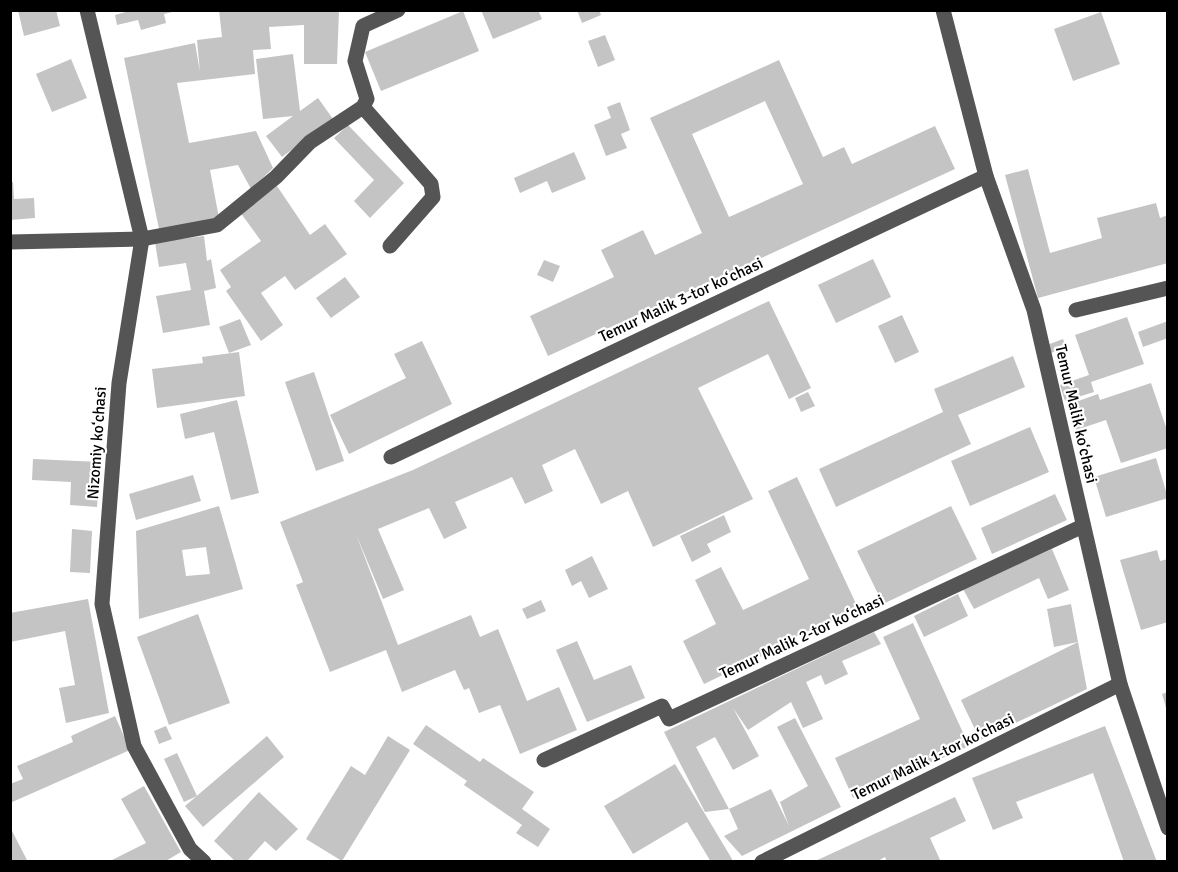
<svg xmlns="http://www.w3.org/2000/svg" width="1178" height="872" font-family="Signika,sans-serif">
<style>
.building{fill:#c4c4c4;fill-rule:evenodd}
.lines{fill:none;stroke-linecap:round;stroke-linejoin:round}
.minor{stroke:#555;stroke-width:15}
.labels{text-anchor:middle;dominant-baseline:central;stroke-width:4.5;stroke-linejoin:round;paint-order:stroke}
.street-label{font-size:16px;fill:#000;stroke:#fff}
</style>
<rect width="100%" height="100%" fill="#fff"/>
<g class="building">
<path d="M 18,10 L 56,10 L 60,26 L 24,36 Z"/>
<path d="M 133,10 L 176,10 L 176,11 L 164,14 L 166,23 L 141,30 L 138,20 L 117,25 L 115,15 Z"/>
<path d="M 219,10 L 339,10 L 337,64 L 304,64 L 304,25 L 269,27 L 271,49 L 253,50 L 255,74 L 177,83 L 189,143 L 256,131 L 273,168 L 251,189 L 238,165 L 210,170 L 219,218 L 159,229 L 124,58 L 195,43 L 200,72 L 197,40 L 222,37 Z"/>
<path d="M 481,10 L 538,10 L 542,19 L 493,39 Z"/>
<path d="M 577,10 L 599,10 L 601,15 L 582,23 Z"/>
<path d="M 463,11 L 479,51 L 381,91 L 365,52 Z"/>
<path d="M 1101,12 L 1120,64 L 1073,81 L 1054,29 Z"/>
<path d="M 605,35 L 615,60 L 598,67 L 588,41 Z"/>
<path d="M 293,54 L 300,111 L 318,98 L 333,119 L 282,157 L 266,136 L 293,116 L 263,119 L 256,59 Z"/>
<path d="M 71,59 L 87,98 L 52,112 L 36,74 Z"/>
<path d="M 779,60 L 823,157 L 844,147 L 852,164 L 935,126 L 955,169 L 548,356 L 530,316 L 614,277 L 601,250 L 643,230 L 655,255 L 702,233 L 650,118 ZM 765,101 L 803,184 L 729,217 L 692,134 Z"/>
<path d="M 620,102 L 630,130 L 621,134 L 627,148 L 606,156 L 594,125 L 611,118 L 607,107 Z"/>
<path d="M 348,125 L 404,183 L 370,218 L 354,201 L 374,180 L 334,138 Z"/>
<path d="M 574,152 L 586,179 L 552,193 L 547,181 L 520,193 L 514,178 Z"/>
<path d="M 1028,169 L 1050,253 L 1102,238 L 1097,218 L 1156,203 L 1160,218 L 1168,215 L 1168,263 L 1038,298 L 1005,175 Z"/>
<path d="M 13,182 L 14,199 L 34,198 L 35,218 L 10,220 L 10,183 Z"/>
<path d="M 277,186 L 310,235 L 325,224 L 347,254 L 295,290 L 285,276 L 261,293 L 283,325 L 261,341 L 226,291 L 231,287 L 220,270 L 261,241 L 240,212 Z"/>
<path d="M 204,236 L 207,261 L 211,259 L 216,288 L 204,291 L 210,325 L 163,333 L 156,296 L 191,290 L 186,263 L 159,267 L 155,242 Z"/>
<path d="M 873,259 L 891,297 L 836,323 L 818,285 Z"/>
<path d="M 544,260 L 560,266 L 553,282 L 537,275 Z"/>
<path d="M 345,277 L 360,297 L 331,318 L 316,298 Z"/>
<path d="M 769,301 L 811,388 L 789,399 L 768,354 L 698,388 L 753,499 L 653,547 L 628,491 L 601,504 L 575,449 L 542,465 L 553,491 L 525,504 L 512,477 L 455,502 L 467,528 L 444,539 L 429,508 L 378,529 L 404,590 L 383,599 L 356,534 L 398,645 L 471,615 L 480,637 L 498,629 L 527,701 L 559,687 L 577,730 L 520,754 L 500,705 L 479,713 L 469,688 L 464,690 L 455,670 L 402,692 L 386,650 L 330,672 L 296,585 L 303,582 L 280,522 L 413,470 Z"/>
<path d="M 902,315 L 919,352 L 895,363 L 878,326 Z"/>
<path d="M 1127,317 L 1144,364 L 1091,382 L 1094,392 L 1065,401 L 1060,385 L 1089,375 L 1075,335 Z"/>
<path d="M 240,319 L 251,345 L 229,353 L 219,327 Z"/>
<path d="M 1168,321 L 1168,338 L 1143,347 L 1138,332 Z"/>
<path d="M 1063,339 L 1066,347 L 1051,353 L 1047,345 Z"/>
<path d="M 422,341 L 452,404 L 349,454 L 330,415 L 406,378 L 394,354 Z"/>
<path d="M 239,352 L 245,396 L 157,408 L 152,369 L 203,363 L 202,357 Z"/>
<path d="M 1013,356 L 1025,387 L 958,415 L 971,444 L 836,507 L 819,469 L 943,412 L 934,389 Z"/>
<path d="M 314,372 L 344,461 L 316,471 L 285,382 Z"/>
<path d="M 1151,383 L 1168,433 L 1168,448 L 1121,463 L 1106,420 L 1076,430 L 1067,405 L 1098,394 L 1100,400 Z"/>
<path d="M 808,392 L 815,406 L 801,412 L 795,398 Z"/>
<path d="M 237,400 L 259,493 L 231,500 L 214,432 L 185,439 L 180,414 Z"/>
<path d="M 1030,427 L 1049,472 L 970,506 L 951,461 Z"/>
<path d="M 1156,458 L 1168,498 L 1106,517 L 1094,477 Z"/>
<path d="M 33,459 L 100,462 L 97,507 L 70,505 L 71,482 L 32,480 Z"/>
<path d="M 193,475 L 201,501 L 136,520 L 129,494 Z"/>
<path d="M 797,477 L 858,608 L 763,652 L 764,655 L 704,684 L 683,641 L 716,624 L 695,580 L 721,567 L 743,610 L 809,579 L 768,491 Z"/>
<path d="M 1055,494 L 1067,520 L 992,554 L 981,528 Z"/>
<path d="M 219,506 L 243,589 L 139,619 L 136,531 ZM 206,547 L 210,574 L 186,576 L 182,550 Z"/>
<path d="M 951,506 L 977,559 L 883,604 L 857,551 Z"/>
<path d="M 724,515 L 731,532 L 707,544 L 711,552 L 692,562 L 680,536 Z"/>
<path d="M 72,529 L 92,531 L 90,573 L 70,572 Z"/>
<path d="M 1052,549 L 1069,590 L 1048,599 L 1039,578 L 974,609 L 963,589 Z"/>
<path d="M 1157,550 L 1160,561 L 1168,559 L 1168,622 L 1141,630 L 1120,560 Z"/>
<path d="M 592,556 L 608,589 L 589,598 L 581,581 L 572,586 L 565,570 Z"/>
<path d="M 958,594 L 968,616 L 924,637 L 914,616 Z"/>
<path d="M 88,599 L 109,713 L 66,723 L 59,688 L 75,685 L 65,631 L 10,642 L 10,613 Z"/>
<path d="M 541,600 L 546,611 L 527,619 L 522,609 Z"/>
<path d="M 1071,604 L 1078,642 L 1087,689 L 980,740 L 961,700 L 1078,642 L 1054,647 L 1047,609 Z"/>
<path d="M 198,614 L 230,703 L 169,725 L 137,637 Z"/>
<path d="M 913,623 L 969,746 L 853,798 L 835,758 L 920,719 L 883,637 Z"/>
<path d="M 874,632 L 881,644 L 842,661 L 848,674 L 825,685 L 821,675 L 806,682 L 823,719 L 803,728 L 791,702 L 748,730 L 733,708 L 759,756 L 733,770 L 715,737 L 696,747 L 729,809 L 705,812 L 664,732 Z"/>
<path d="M 577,641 L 594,680 L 631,665 L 645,698 L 587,722 L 556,650 Z"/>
<path d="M 1168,692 L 1168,711 L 1167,711 L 1162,694 Z"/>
<path d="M 115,716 L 130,750 L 10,803 L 10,784 L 23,779 L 17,766 L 73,742 L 71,736 Z"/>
<path d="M 795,718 L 841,807 L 742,856 L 724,836 L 738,829 L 729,809 L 771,789 L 789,826 L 780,802 L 808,786 L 777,727 Z"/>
<path d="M 426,725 L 480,762 L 483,758 L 534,792 L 522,809 L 550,829 L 538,847 L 516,833 L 522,825 L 464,785 L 467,781 L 413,744 Z"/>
<path d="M 166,726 L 172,739 L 159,744 L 154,731 Z"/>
<path d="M 1105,726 L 1157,862 L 1124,862 L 1093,773 L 1016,802 L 1023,818 L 993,830 L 972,778 Z"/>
<path d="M 267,736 L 284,757 L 203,827 L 185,806 Z"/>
<path d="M 388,736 L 410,750 L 342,861 L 306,839 L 351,766 L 365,775 Z"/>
<path d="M 177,753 L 197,796 L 184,802 L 164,759 Z"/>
<path d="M 675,764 L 732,859 L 731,862 L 711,862 L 687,822 L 633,854 L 604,806 Z"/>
<path d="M 144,786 L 181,852 L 164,862 L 108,862 L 146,843 L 121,799 Z"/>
<path d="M 259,792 L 298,829 L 276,851 L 265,841 L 246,862 L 236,862 L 214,841 Z"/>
<path d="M 955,797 L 966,821 L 930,838 L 941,862 L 887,862 L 885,857 L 876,862 L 813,862 Z"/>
<path d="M 10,827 L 28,862 L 10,862 Z"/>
</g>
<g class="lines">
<g class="minor">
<path d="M 87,10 L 142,239 L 119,383 L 102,604 L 134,746 L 190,849 L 204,862"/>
<path d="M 943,10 L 986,176 L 1034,310 L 1120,684 L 1168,828"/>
<path d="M 363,107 L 431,184 L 433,197 L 390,246"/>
<path d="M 10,242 L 142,239 L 217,225 L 276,177 L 310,142 L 363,107 L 367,99 L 355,61 L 363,26 L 398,10"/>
<path d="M 1076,310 L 1168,288"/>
<path d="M 391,457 L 986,176"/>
<path d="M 544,760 L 662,706 L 669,719 L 1083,526"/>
<path d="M 762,862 L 1120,684"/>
</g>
</g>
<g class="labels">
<g class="street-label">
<text transform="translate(681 300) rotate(-25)">Temur Malik 3-tor koʻchasi</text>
<text transform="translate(1076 414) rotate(77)">Temur Malik koʻchasi</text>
<text transform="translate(97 443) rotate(-86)">Nizomiy koʻchasi</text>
<text transform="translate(802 637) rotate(-25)">Temur Malik 2-tor ko‘chasi</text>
<text transform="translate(933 757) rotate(-26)">Temur Malik 1-tor ko‘chasi</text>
</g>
</g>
<rect width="1178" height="872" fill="none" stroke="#000000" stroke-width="24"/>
</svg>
